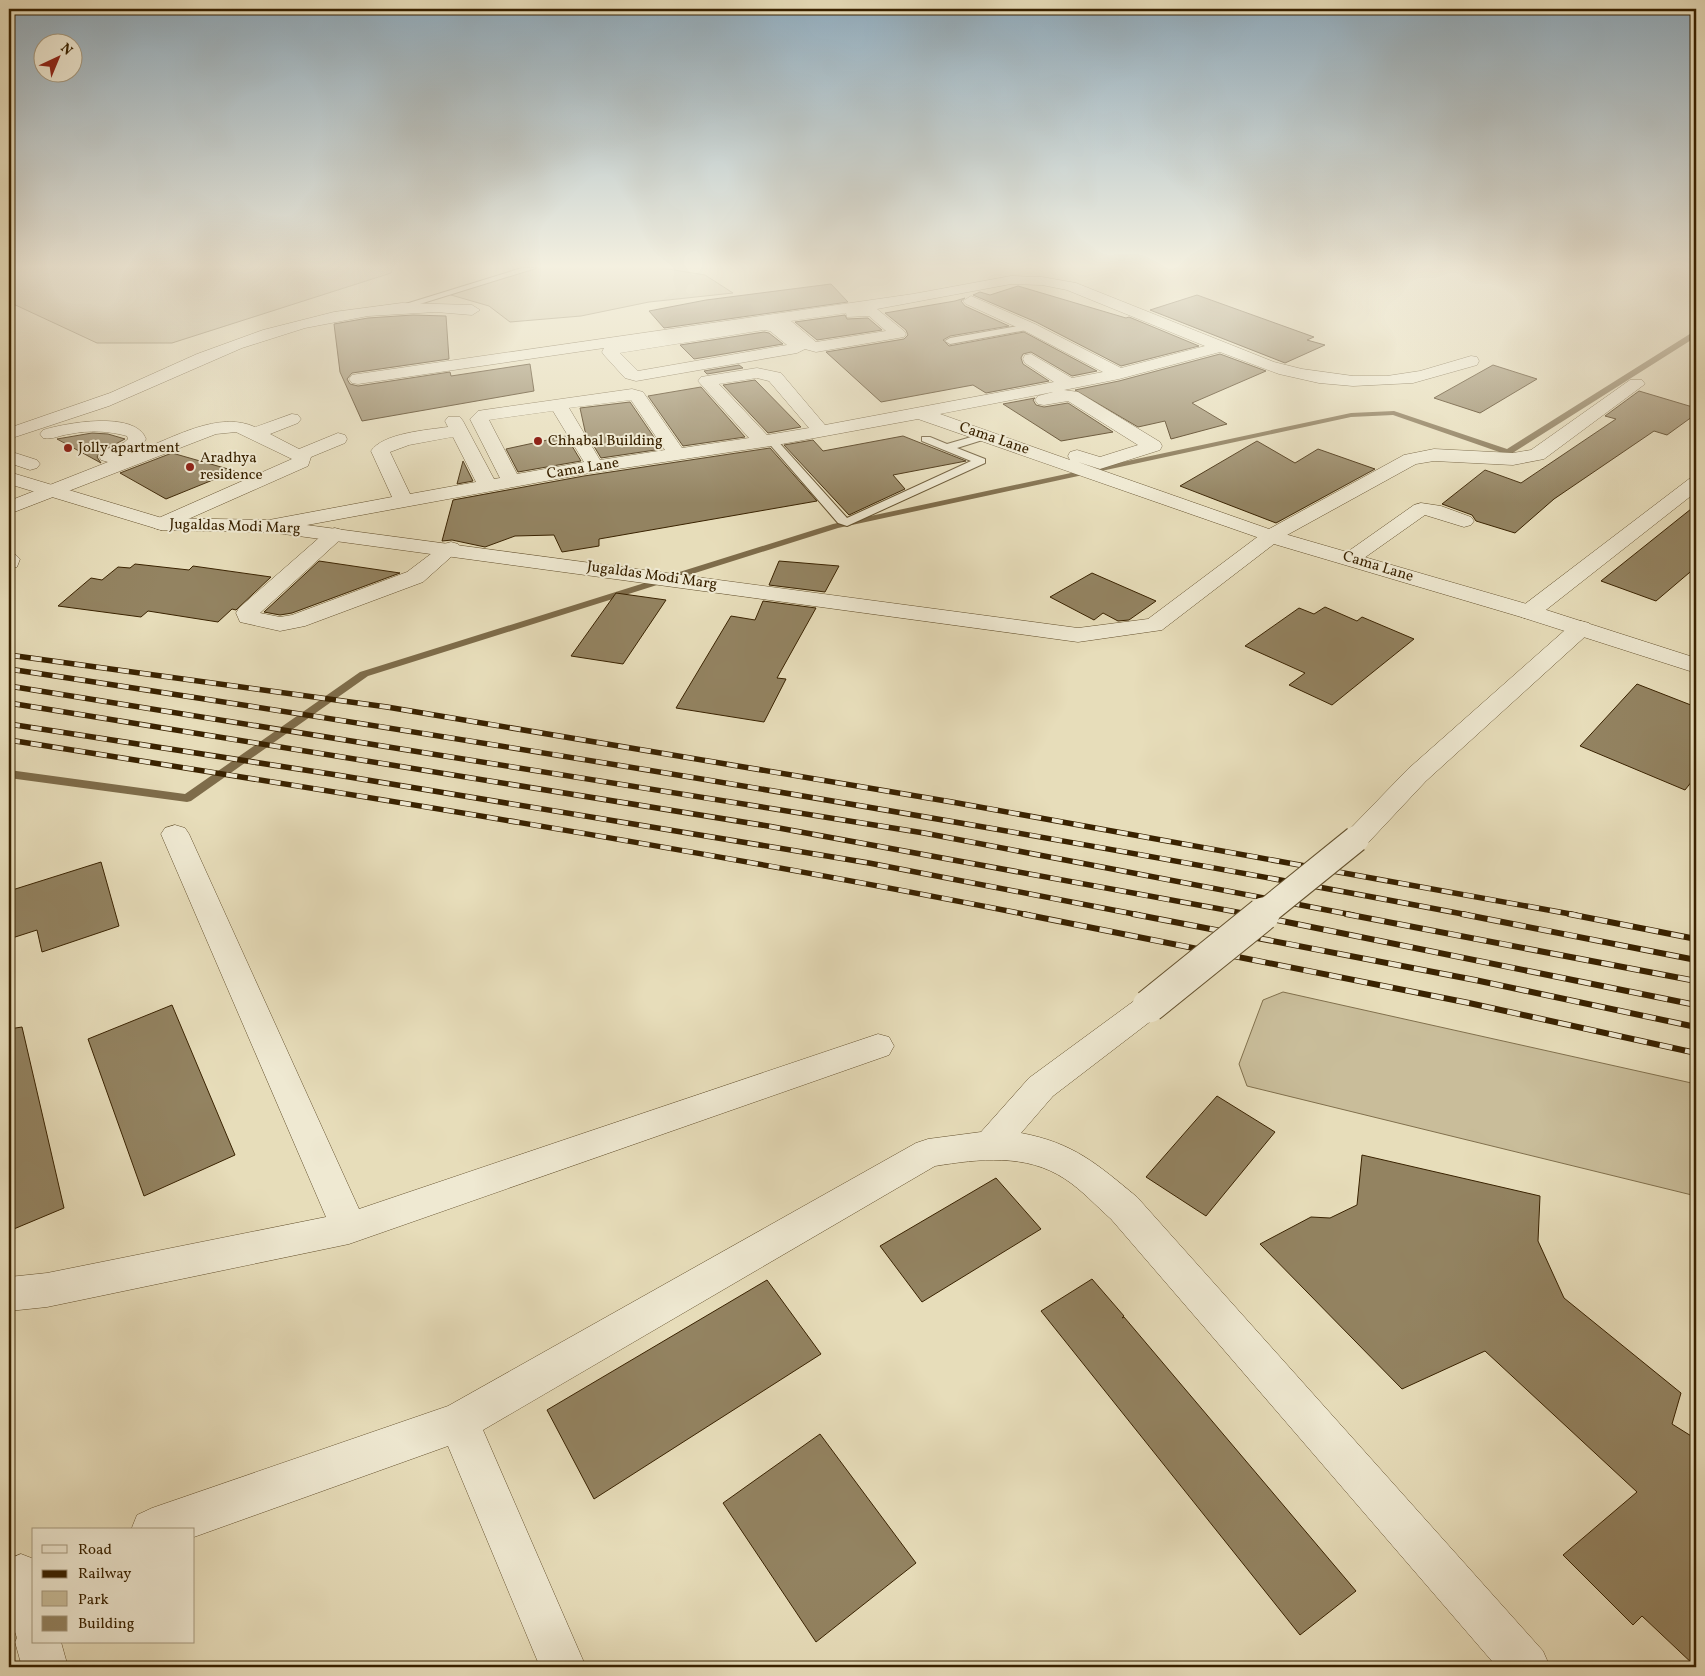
<svg xmlns="http://www.w3.org/2000/svg" width="1705" height="1676" font-family="Vollkorn,serif">
<style>
.green{fill:#c9bd9a;stroke:#81704d}
.lines{fill:none;stroke-linecap:round;stroke-linejoin:round}
.stream{fill:#7e6c4a;fill-rule:evenodd}
.building{fill:#938361;stroke:#392200}
.service-casing{stroke:#64512e;stroke-width:2}
.minor-casing{stroke:#64512e;stroke-width:1}
.tertiary-casing{stroke:#64512e;stroke-width:1}
.service{fill:#efe9d2;fill-rule:evenodd}
.minor{fill:#efe9d2;fill-rule:evenodd}
.tertiary{fill:#efe9d2;fill-rule:evenodd}
.rail-far1-casing{stroke:#392200;stroke-width:5.5}
.rail-casing{stroke:#392200;stroke-width:6}
.rail-far1{stroke:#efe9d2;stroke-width:4;stroke-dasharray:11;stroke-linecap:butt}
.rail{stroke:#efe9d2;stroke-width:4.5;stroke-dasharray:13;stroke-linecap:butt}
.minor-bridge-far1-casing{stroke:#64512e;stroke-width:28;stroke-linecap:butt}
.minor-bridge-casing{stroke:#64512e;stroke-width:35;stroke-linecap:butt}
.minor-bridge-far1{stroke:#efe9d2;stroke-width:26}
.minor-bridge{stroke:#efe9d2;stroke-width:33}
.poi-dot{fill:#8f2418;stroke:#efe9d2;stroke-width:2}
.labels{text-anchor:middle;dominant-baseline:central;stroke-width:4;stroke-linejoin:round;paint-order:stroke}
.far-street-label{font-size:15px;fill:#392200;stroke:#efe9d2}
.far-poi-label{font-size:15px;fill:#392200;stroke:#efe9d2;text-anchor:start}
</style>
<rect width="100%" height="100%" fill="#e7ddba"/>
<filter id="stains"><feTurbulence type="fractalNoise" baseFrequency=".004" numOctaves="4"/><feColorMatrix values="0 0 0 0 .2 0 0 0 0 .09 0 0 0 0 .02 0 0 0 .5 -.17"/></filter>
<radialGradient id="worn" r=".72"><stop offset=".6" stop-color="#630" stop-opacity="0"/><stop offset="1" stop-color="#630" stop-opacity=".3"/></radialGradient>
<g class="green">
<path d="M 9,268 L 393,268 L 391,273 L 172,343 L 97,343 L 9,302 Z"/>
<path d="M 518,268 L 662,268 L 705,275 L 733,293 L 649,302 L 581,316 L 510,322 L 489,306 L 451,295 Z"/>
<path d="M 1283,992 L 1696,1084 L 1696,1196 L 1247,1086 L 1239,1064 L 1263,1000 Z"/>
</g>
<g class="lines">
<path class="stream" d="M 1693,332 L 1696,332 L 1696,337 L 1511,454 L 1505,454 L 1393,415 L 1351,417 L 838,528 L 368,676 L 191,801 L 187,802 L 9,778 L 9,770 L 185,794 L 360,672 L 833,524 L 1351,413 L 1394,411 L 1507,449 Z"/>
</g>
<g class="building">
<path d="M 831,284 L 848,302 L 664,328 L 649,311 L 706,300 Z"/>
<path d="M 1018,286 L 1126,318 L 1129,317 L 1199,346 L 1121,366 L 1036,322 L 973,295 L 980,292 L 990,295 Z"/>
<path d="M 1197,295 L 1314,337 L 1307,340 L 1325,345 L 1285,363 L 1150,310 Z"/>
<path d="M 965,298 L 961,301 L 965,306 L 1009,326 L 950,336 L 943,340 L 949,346 L 1024,332 L 1097,371 L 1072,376 L 1031,352 L 1023,354 L 1021,358 L 1023,364 L 1049,381 L 986,393 L 973,385 L 881,402 L 826,352 L 904,339 L 908,335 L 906,330 L 885,313 L 955,301 Z"/>
<path d="M 413,315 L 446,316 L 449,359 L 352,373 L 347,379 L 350,384 L 358,386 L 450,372 L 451,376 L 530,364 L 534,391 L 362,421 L 340,372 L 334,324 L 368,318 Z"/>
<path d="M 845,315 L 847,319 L 868,318 L 882,330 L 817,340 L 795,322 Z"/>
<path d="M 764,332 L 769,333 L 783,344 L 694,359 L 680,345 Z"/>
<path d="M 1220,354 L 1266,371 L 1192,403 L 1227,424 L 1171,439 L 1165,421 L 1138,427 L 1075,390 L 1119,381 Z"/>
<path d="M 739,365 L 743,368 L 707,374 L 704,371 Z"/>
<path d="M 1493,365 L 1537,379 L 1480,413 L 1434,398 Z"/>
<path d="M 755,380 L 801,427 L 768,433 L 723,385 Z"/>
<path d="M 701,387 L 745,437 L 683,446 L 648,396 Z"/>
<path d="M 1639,391 L 1696,408 L 1696,414 L 1667,435 L 1654,431 L 1554,499 L 1515,533 L 1476,521 L 1472,515 L 1442,504 L 1485,470 L 1521,483 L 1616,419 L 1605,416 Z"/>
<path d="M 1035,398 L 1033,400 L 1036,405 L 1044,407 L 1068,403 L 1113,432 L 1061,441 L 1003,404 Z"/>
<path d="M 630,402 L 662,449 L 601,458 L 585,431 L 580,408 Z"/>
<path d="M 92,433 L 108,434 L 125,439 L 100,452 L 97,457 L 101,463 L 57,439 Z"/>
<path d="M 566,436 L 581,461 L 518,472 L 506,449 Z"/>
<path d="M 903,436 L 966,461 L 893,475 L 905,489 L 849,515 L 784,445 L 813,440 L 823,451 Z"/>
<path d="M 1257,441 L 1295,463 L 1318,449 L 1375,469 L 1276,523 L 1180,486 Z"/>
<path d="M 770,448 L 817,501 L 599,539 L 599,546 L 562,552 L 554,535 L 515,536 L 485,547 L 452,540 L 442,541 L 453,500 L 584,476 Z"/>
<path d="M 172,453 L 235,471 L 166,499 L 120,473 Z"/>
<path d="M 463,461 L 473,481 L 457,484 Z"/>
<path d="M 1696,505 L 1696,567 L 1656,601 L 1601,581 Z"/>
<path d="M 319,561 L 400,573 L 292,613 L 280,615 L 264,612 Z"/>
<path d="M 779,561 L 839,566 L 825,592 L 769,585 Z"/>
<path d="M 135,564 L 189,570 L 193,566 L 271,577 L 236,610 L 232,609 L 218,622 L 148,611 L 141,617 L 58,606 L 91,578 L 102,580 L 118,567 L 130,568 Z"/>
<path d="M 1092,573 L 1156,601 L 1129,620 L 1118,621 L 1103,613 L 1094,620 L 1050,597 Z"/>
<path d="M 616,593 L 666,600 L 623,664 L 571,656 Z"/>
<path d="M 763,601 L 816,608 L 777,678 L 786,679 L 764,722 L 676,708 L 731,616 L 755,620 Z"/>
<path d="M 1325,607 L 1357,621 L 1362,617 L 1414,639 L 1332,705 L 1289,685 L 1305,673 L 1245,646 L 1299,608 L 1314,614 Z"/>
<path d="M 1637,684 L 1696,707 L 1696,776 L 1685,790 L 1580,746 Z"/>
<path d="M 101,862 L 119,926 L 42,952 L 37,930 L 9,939 L 9,891 Z"/>
<path d="M 172,1005 L 235,1155 L 144,1196 L 88,1039 Z"/>
<path d="M 22,1027 L 64,1208 L 9,1231 L 9,1029 Z"/>
<path d="M 1217,1096 L 1275,1132 L 1206,1216 L 1146,1177 Z"/>
<path d="M 1362,1155 L 1540,1196 L 1538,1241 L 1564,1298 L 1681,1393 L 1672,1424 L 1696,1439 L 1696,1667 L 1642,1616 L 1633,1625 L 1563,1555 L 1637,1492 L 1485,1351 L 1402,1389 L 1260,1244 L 1311,1217 L 1330,1218 L 1357,1205 Z"/>
<path d="M 996,1178 L 1041,1229 L 922,1302 L 880,1246 Z"/>
<path d="M 1092,1279 L 1124,1316 L 1122,1318 L 1124,1317 L 1356,1591 L 1300,1635 L 1041,1311 Z"/>
<path d="M 767,1280 L 821,1354 L 594,1499 L 547,1410 Z"/>
<path d="M 820,1434 L 916,1563 L 816,1642 L 723,1503 Z"/>
</g>
<g class="lines">
<defs>
<g id="service">
<path d="M 522,268 L 536,268 L 407,308 L 399,306 Z"/>
<path d="M 1029,324 L 1034,327 L 1032,329 L 950,344 L 945,341 L 950,338 Z"/>
<path d="M 985,433 L 989,434 L 989,438 L 957,448 L 985,459 L 985,463 L 847,526 L 838,523 L 766,440 L 767,438 L 775,438 L 847,518 L 971,461 L 922,441 L 922,437 L 930,437 L 947,444 Z"/>
</g>
<g id="minor">
<path d="M 1011,276 L 1042,277 L 1076,283 L 1274,362 L 1302,369 L 1353,376 L 1387,376 L 1420,371 L 1471,356 L 1477,357 L 1479,361 L 1477,365 L 1413,383 L 1353,386 L 1319,383 L 1279,374 L 1220,352 L 1119,379 L 1064,390 L 1078,392 L 1160,442 L 1162,446 L 1160,450 L 1100,469 L 1078,462 L 1269,529 L 1404,455 L 1434,449 L 1513,453 L 1531,450 L 1630,380 L 1642,380 L 1645,384 L 1544,459 L 1513,465 L 1434,461 L 1416,464 L 1278,540 L 1271,542 L 918,419 L 771,446 L 584,474 L 269,532 L 262,530 L 259,526 L 262,522 L 269,520 L 392,497 L 371,451 C 383,433 427,430 448,427 L 445,421 L 448,417 L 460,417 L 463,421 L 494,479 L 500,478 L 470,419 L 478,411 L 484,410 L 632,389 L 643,392 L 682,448 L 749,438 L 698,381 L 701,377 L 707,376 L 757,368 L 781,373 L 825,425 L 1054,382 L 1025,363 L 1023,359 L 1025,355 L 1031,354 L 1072,378 L 1103,372 L 1023,330 L 966,304 L 963,301 L 971,296 L 1035,324 L 1121,368 L 1205,346 L 1067,290 L 1042,285 L 1011,284 L 877,309 L 904,331 L 906,334 L 904,337 L 816,352 L 805,349 L 797,353 L 636,381 L 625,378 L 604,355 L 602,352 L 604,348 L 358,384 L 352,383 L 349,379 L 352,375 L 358,374 L 913,294 ZM 846,313 L 847,317 L 869,316 L 886,331 L 816,342 L 791,321 ZM 764,330 L 770,331 L 787,345 L 638,371 L 620,353 ZM 757,378 L 769,381 L 809,428 L 767,435 L 719,384 ZM 1053,392 L 1038,396 L 1035,400 L 1038,404 L 1044,405 L 1068,401 L 1138,445 L 1100,457 L 1077,450 L 1070,452 L 1068,456 L 1070,460 L 940,414 ZM 631,400 L 665,450 L 600,460 L 569,408 ZM 553,411 L 584,462 L 517,474 L 489,420 ZM 453,437 L 476,482 L 410,494 L 390,452 L 409,445 Z"/>
<path d="M 402,303 L 472,305 L 480,310 L 472,315 L 436,312 L 368,316 L 305,328 L 242,348 L 109,406 L 9,439 L 9,428 L 110,393 L 197,354 L 263,330 L 334,312 Z"/>
<path d="M 292,414 L 298,415 L 301,419 L 298,423 L 270,434 L 299,449 L 338,433 L 345,435 L 347,439 L 345,443 L 311,457 L 308,466 L 168,528 L 161,530 L 154,528 L 151,524 L 154,520 L 292,459 L 236,432 L 216,434 L 9,514 L 9,501 L 108,462 L 101,460 L 99,456 C 105,446 120,448 128,439 L 127,436 C 109,431 89,430 70,434 C 60,435 53,440 43,438 L 40,434 L 43,430 C 65,423 136,410 146,439 L 138,451 C 173,438 219,410 255,427 Z"/>
<path d="M 9,451 L 37,460 L 40,464 L 37,468 L 30,470 L 9,463 Z"/>
<path d="M 1696,477 L 1696,492 L 1537,617 L 1529,619 L 1521,617 L 1518,612 L 1521,607 L 1689,479 Z"/>
<path d="M 1421,503 L 1441,506 L 1471,517 L 1474,521 L 1471,525 L 1464,527 L 1425,515 L 1357,563 L 1350,565 L 1343,563 L 1339,559 L 1343,555 L 1414,505 Z"/>
<path d="M 335,528 L 342,530 L 345,534 L 342,538 L 260,613 L 280,617 L 292,615 L 407,572 L 444,544 L 451,542 L 458,544 L 461,548 L 423,582 L 305,626 L 280,631 L 240,622 L 236,613 L 239,608 L 328,530 Z"/>
<path d="M 9,553 L 16,555 L 20,559 L 17,567 L 9,568 Z"/>
<path d="M 1581,621 L 1589,623 L 1592,628 L 1589,633 L 1426,781 L 1366,845 L 1356,848 L 1346,845 L 1342,839 L 1346,833 L 1408,769 L 1573,623 Z"/>
<path d="M 175,825 L 185,828 L 189,834 L 359,1209 L 878,1034 L 889,1037 L 894,1046 L 889,1055 L 349,1244 L 47,1307 L 9,1311 L 9,1277 L 47,1273 L 326,1217 L 161,834 L 165,828 Z"/>
<path d="M 1149,994 L 1160,998 L 1165,1006 L 1160,1014 L 1053,1096 L 1021,1133 C 1074,1143 1097,1164 1137,1197 L 1543,1651 L 1550,1667 L 1497,1667 L 1111,1219 C 1096,1206 1082,1190 1065,1179 C 1026,1153 979,1159 935,1166 L 483,1430 L 586,1667 L 540,1667 L 448,1446 L 194,1537 L 194,1530 L 131,1530 L 137,1515 L 152,1508 L 448,1406 L 916,1143 L 928,1139 L 981,1132 L 1029,1078 L 1138,998 Z"/>
<path d="M 21,1554 L 34,1559 L 34,1642 L 61,1642 L 68,1667 L 22,1667 L 15,1642 L 17,1638 L 9,1614 L 9,1559 Z"/>
</g>
<path id="tertiary" d="M 9,472 L 162,518 L 269,520 L 1078,628 L 1148,619 L 1264,532 L 1271,530 L 1537,607 L 1696,658 L 1696,673 L 1521,617 L 1274,544 L 1162,630 L 1078,642 L 269,532 L 161,530 L 9,484 Z"/>
</defs>
<use href="#service" class="service-casing"/>
<use href="#minor" class="minor-casing"/>
<use href="#tertiary" class="tertiary-casing"/>
<use href="#service" class="service"/>
<use href="#minor" class="minor"/>
<use href="#tertiary" class="tertiary"/>
<defs>
<g id="rail-far1">
<path d="M 9,655 L 387,707 L 952,802 L 1576,915"/>
<path d="M 9,669 C 497,743 983,823 1468,915"/>
<path d="M 9,686 L 924,833 L 1353,915"/>
<path d="M 9,703 L 768,826 L 1253,915"/>
<path d="M 9,724 L 337,775 L 869,863 L 1139,915"/>
<path d="M 9,740 C 350,794 691,848 1029,915"/>
</g>
<g id="rail">
<path d="M 1023,914 L 1469,1003 L 1696,1053"/>
<path d="M 1133,914 L 1475,980 L 1696,1027"/>
<path d="M 1247,914 L 1696,1005"/>
<path d="M 1346,914 L 1696,981"/>
<path d="M 1462,914 L 1696,960"/>
<path d="M 1569,914 L 1696,939"/>
</g>
</defs>
<use href="#rail-far1" class="rail-far1-casing"/>
<use href="#rail" class="rail-casing"/>
<use href="#rail-far1" class="rail-far1"/>
<use href="#rail" class="rail"/>
<defs>
<path id="minor-bridge-far1" d="M 1262,915 L 1356,839"/>
<path id="minor-bridge" d="M 1149,1006 L 1263,914"/>
</defs>
<use href="#minor-bridge-far1" class="minor-bridge-far1-casing"/>
<use href="#minor-bridge" class="minor-bridge-casing"/>
<use href="#minor-bridge-far1" class="minor-bridge-far1"/>
<use href="#minor-bridge" class="minor-bridge"/>
</g>
<linearGradient id="sky" x2="0" y2="1"><stop stop-color="#90abbc"/><stop offset="0.53" stop-color="#f4f0e0"/><stop offset="1" stop-color="#f4f0e0" stop-opacity="0"/></linearGradient>
<rect width="1705" height="503" fill="url(#sky)"/>
<g class="poi-dot">
<circle cx="538" cy="441" r="5"/>
<circle cx="68" cy="448" r="5"/>
<circle cx="190" cy="467" r="5"/>
</g>
<g class="labels">
<g class="far-street-label">
<text transform="translate(994 439) rotate(19)">Cama Lane</text>
<text transform="translate(583 469) rotate(-9)">Cama Lane</text>
<text transform="translate(235 527) rotate(2)">Jugaldas Modi Marg</text>
<text transform="translate(1378 567) rotate(17)">Cama Lane</text>
<text transform="translate(652 576) rotate(8)">Jugaldas Modi Marg</text>
</g>
<g class="far-poi-label">
<text x="548" y="441">Chhabal Building</text>
<text x="78" y="448">Jolly apartment</text>
<text x="200" y="458">Aradhya<tspan x="200" dy="17">residence</tspan></text>
</g>
</g>
<rect width="1705" height="1676" fill="none" stroke="#e7ddba" stroke-width="30"/>
<rect x="10" y="10" width="1685" height="1656" fill="none" stroke="#392200" stroke-width="2.5"/>
<rect x="15" y="15" width="1675" height="1646" fill="none" stroke="#392200"/>
<rect x="32" y="1528" width="162" height="115" fill="#efe9d2" stroke="#a6997e"/>
<rect x="42" y="1545" width="25" height="8" fill="#efe9d2" stroke="#a6997e"/>
<text x="78" y="1554" font-size="15" fill="#392200">Road</text>
<rect x="42" y="1570" width="25" height="8" fill="#392200" stroke="#a6997e"/>
<text x="78" y="1578" font-size="15" fill="#392200">Railway</text>
<rect x="42" y="1591" width="25" height="15" fill="#c9bd9a" stroke="#a6997e"/>
<text x="78" y="1604" font-size="15" fill="#392200">Park</text>
<rect x="42" y="1616" width="25" height="15" fill="#938361" stroke="#a6997e"/>
<text x="78" y="1628" font-size="15" fill="#392200">Building</text>
<g transform="translate(58 58) rotate(44)"><circle r="24" fill="#efe9d2" stroke="#a6997e"/>
<path d="M0-4L9 19L0 12L-9 19Z" fill="#8f2418"/>
<text y="-8" font-size="14" font-weight="bold" text-anchor="middle" fill="#392200">N</text>
</g>
<rect width="100%" height="100%" filter="url(#stains)"/>
<rect width="100%" height="100%" fill="url(#worn)"/>
</svg>
